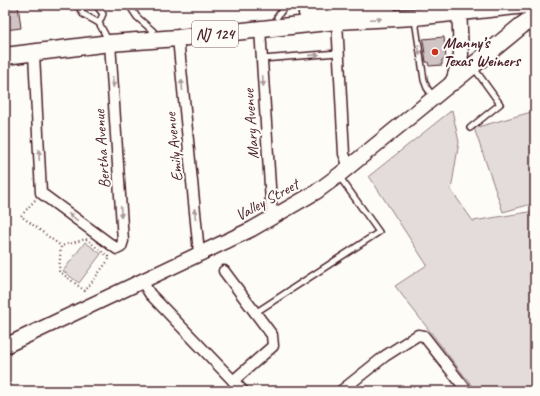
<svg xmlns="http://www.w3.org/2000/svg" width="540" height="396" font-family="Caveat,sans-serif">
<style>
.green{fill:#e3dcda;stroke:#967e82}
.building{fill:#d0c5c4;stroke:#4a1f2b}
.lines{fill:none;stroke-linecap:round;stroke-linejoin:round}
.lane-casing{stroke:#4a1f2b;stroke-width:8}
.street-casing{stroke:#4a1f2b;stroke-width:13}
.secondary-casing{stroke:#4a1f2b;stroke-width:17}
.primary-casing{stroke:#4a1f2b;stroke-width:19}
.path{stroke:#4a1f2b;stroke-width:2;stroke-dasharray:1 3;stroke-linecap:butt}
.lane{stroke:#fdfcf7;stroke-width:5}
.street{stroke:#fdfcf7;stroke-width:10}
.secondary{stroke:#fdfcf7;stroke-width:14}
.primary{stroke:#fdfcf7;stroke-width:16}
.oneway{fill:#ac999b}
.poi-dot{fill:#c8321e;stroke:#fdfcf7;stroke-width:1.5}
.labels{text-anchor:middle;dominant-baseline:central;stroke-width:4;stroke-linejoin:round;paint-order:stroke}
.shield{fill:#fdfcf7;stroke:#806168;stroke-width:1}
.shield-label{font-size:15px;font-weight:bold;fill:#4a1f2b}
.poi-label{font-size:16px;font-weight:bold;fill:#4a1f2b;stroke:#fdfcf7;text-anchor:start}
.street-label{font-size:16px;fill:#4a1f2b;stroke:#fdfcf7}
</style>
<rect width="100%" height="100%" fill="#fdfcf7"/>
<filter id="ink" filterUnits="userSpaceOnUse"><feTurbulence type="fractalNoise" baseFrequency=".025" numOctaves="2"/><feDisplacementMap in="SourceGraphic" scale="8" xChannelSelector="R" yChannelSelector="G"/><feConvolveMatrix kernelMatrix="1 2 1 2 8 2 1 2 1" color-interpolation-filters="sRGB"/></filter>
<g filter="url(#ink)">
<g class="green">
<path d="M 452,110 L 459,142 L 451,190 L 473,221 L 535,211 L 535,391 L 476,391 L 395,286 L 427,265 L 369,176 Z"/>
<path d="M 535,111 L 535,203 L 503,212 L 474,128 Z"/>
<path d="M 85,242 L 101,254 L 79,283 L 63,271 Z"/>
</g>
<g class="building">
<path d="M 5,5 L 18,5 L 21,28 L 5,30 Z"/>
<path d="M 444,37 L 446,59 L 442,60 L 442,65 L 429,66 L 428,62 L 426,62 L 423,39 Z"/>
</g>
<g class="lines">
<defs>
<g id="lane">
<path d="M 78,5 L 83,14 L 99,23 L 108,40"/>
<path d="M 96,5 L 103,14 L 99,23"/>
<path d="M 129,5 L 137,17 L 153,31"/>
<path d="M 277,17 L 286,5"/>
<path d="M 415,20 L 424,80 L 427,88 L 433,96"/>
<path d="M 262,59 L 338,53"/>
<path d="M 470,128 L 500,104 L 474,68"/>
<path d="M 255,313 L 379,232 L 339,176"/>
</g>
<g id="street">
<path d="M 337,21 L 344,154 L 349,167"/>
<path d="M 260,29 L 272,218"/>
<path d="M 178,38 L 199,253"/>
<path d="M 34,54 L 41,193 L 117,249 L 121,247 L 123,241 L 110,43"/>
<path d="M 224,271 L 272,335 L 273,346 L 233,381"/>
<path d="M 142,281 L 150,294 L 243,391"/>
<path d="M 341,391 L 385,356 L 418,335 L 424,336 L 467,391"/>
</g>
<path id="secondary" d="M 5,346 L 252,229 L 316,192 L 339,175 L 453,82 L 461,55 L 459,5"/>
<g id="primary">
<path d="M 307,13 L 388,5"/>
<path d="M 5,56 L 110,43 L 178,38 L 337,21 L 415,17 L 526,5"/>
<path d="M 453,82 L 521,26 L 535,16"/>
</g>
</defs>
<use href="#lane" class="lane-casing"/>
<use href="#street" class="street-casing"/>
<use href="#secondary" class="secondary-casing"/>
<use href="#primary" class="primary-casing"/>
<g class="path">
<path d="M 35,200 L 21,216 L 61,246"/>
<path d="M 86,239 L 110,258 L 85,291 L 59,271 L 61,246 Z"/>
</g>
<use href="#lane" class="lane"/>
<use href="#street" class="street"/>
<use href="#secondary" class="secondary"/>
<use href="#primary" class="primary"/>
</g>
<defs><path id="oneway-solid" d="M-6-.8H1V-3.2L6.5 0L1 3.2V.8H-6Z"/></defs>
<g class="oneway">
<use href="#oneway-solid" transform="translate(376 19) rotate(-3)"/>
<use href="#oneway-solid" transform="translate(419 50) rotate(82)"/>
<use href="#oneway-solid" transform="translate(314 55) rotate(-5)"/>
<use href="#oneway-solid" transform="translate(263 81) rotate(86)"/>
<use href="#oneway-solid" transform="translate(113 82) rotate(86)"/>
<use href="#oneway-solid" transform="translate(182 85) rotate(-96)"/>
<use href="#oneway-solid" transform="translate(39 155) rotate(-93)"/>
<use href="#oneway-solid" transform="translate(121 212) rotate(86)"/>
<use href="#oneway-solid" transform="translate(195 214) rotate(-96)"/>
<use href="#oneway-solid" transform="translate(73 217) rotate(-143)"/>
</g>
</g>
<circle class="poi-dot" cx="435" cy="52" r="4"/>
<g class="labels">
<rect class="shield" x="192" y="21" width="46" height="26" rx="3"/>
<g class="shield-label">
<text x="215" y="34">NJ 124</text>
</g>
<g class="poi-label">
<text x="443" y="43">Manny’s<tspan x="443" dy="18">Texas Weiners</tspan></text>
</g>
<g class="street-label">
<text transform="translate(251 124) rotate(-94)">Mary Avenue</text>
<text transform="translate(174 147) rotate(-96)">Emily Avenue</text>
<text transform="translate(102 149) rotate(-94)">Bertha Avenue</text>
<text transform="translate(267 200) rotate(-29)">Valley Street</text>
</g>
</g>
<rect width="540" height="396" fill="none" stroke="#fdfcf7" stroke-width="20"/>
<rect x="10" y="10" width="520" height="376" fill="none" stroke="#4a1f2b" stroke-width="1.5" filter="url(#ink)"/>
</svg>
